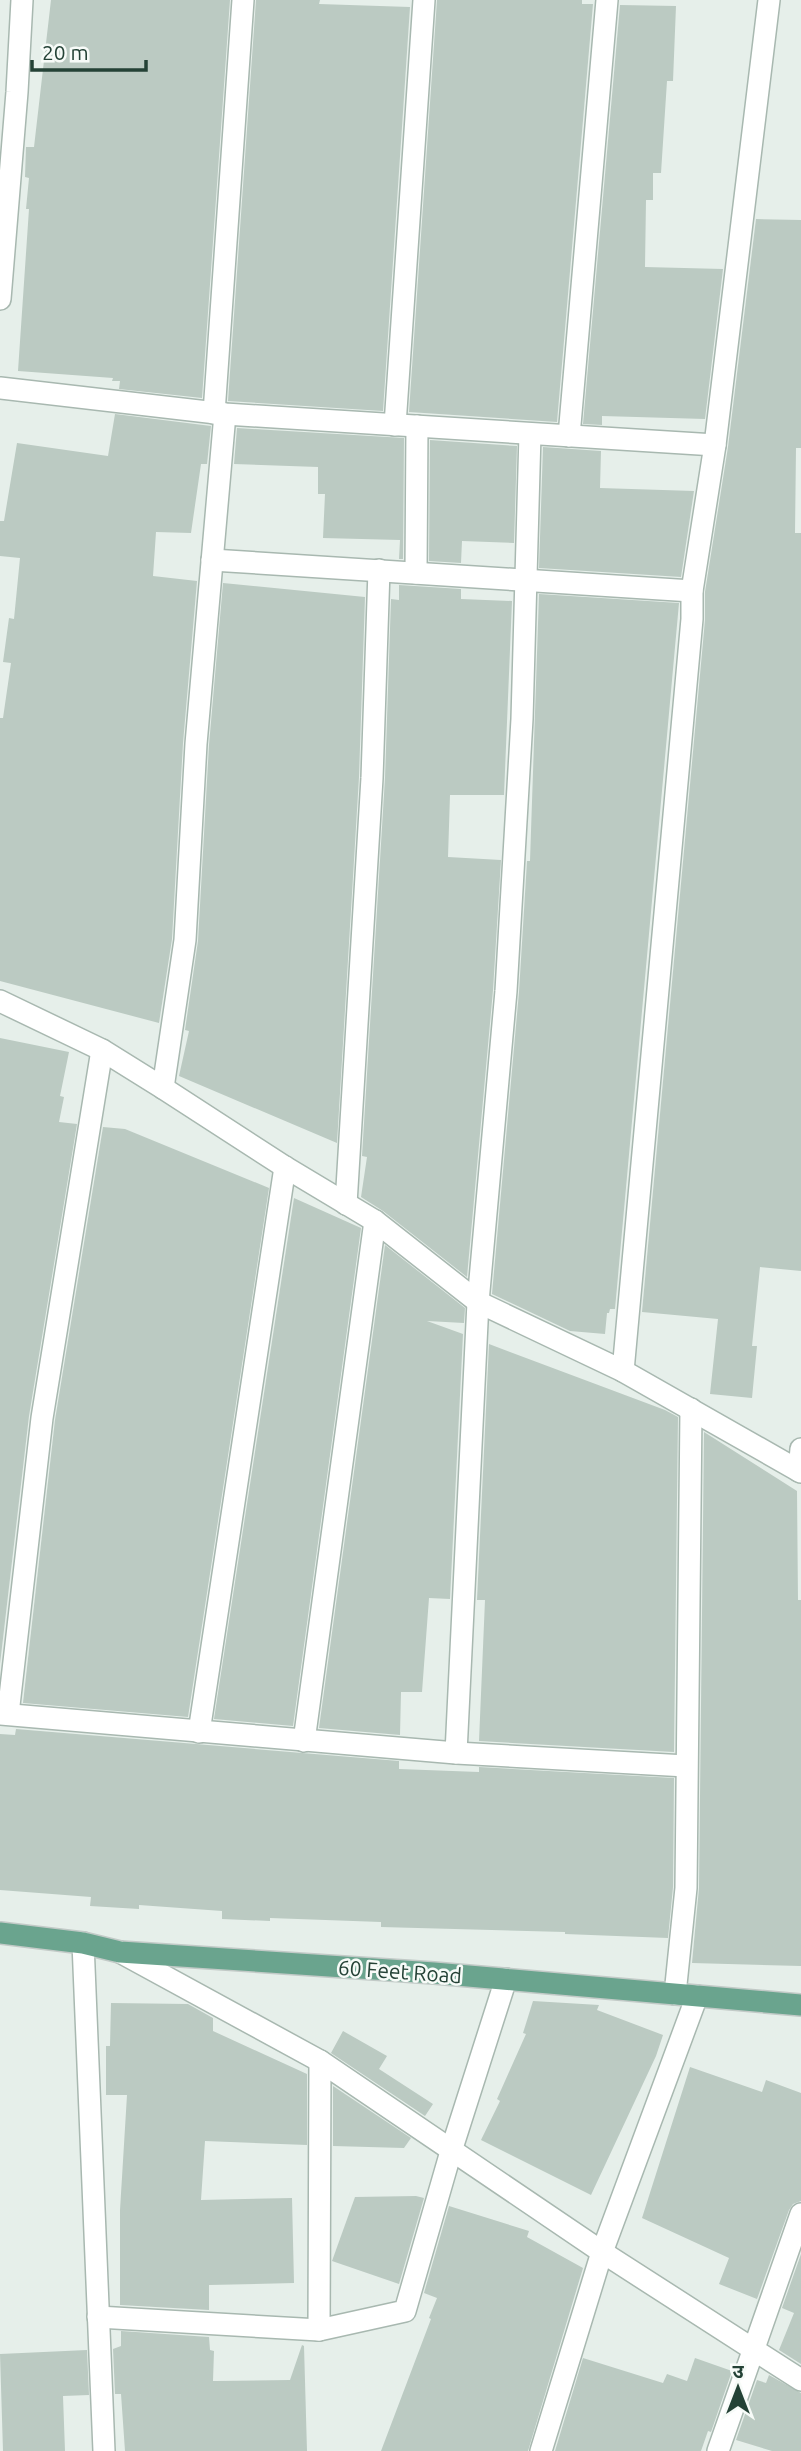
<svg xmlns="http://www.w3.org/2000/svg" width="801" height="2451" font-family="Ubuntu,'Noto Sans Devanagari',sans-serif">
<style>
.building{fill:#bbcac2}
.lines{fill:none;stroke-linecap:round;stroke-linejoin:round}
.minor-casing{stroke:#a8b8b0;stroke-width:24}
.major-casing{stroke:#c2cac7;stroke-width:24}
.minor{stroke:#fff;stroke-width:21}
.major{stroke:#6aa48e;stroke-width:21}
.labels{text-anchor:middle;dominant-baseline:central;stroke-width:5;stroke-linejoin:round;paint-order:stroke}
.street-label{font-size:21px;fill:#244236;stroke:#f7fbf8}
</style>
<rect width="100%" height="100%" fill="#e6efea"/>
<g class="building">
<path d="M 51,0 L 230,0 L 202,398 L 119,389 L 120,381 L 112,381 L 113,378 L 18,371 L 29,209 L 26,209 L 29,178 L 25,177 L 26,147 L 34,147 Z"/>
<path d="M 256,0 L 320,0 L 319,4 L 410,7 L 383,411 L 228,401 Z"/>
<path d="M 437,0 L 582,0 L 582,4 L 593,4 L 557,422 L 409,412 Z"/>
<path d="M 620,5 L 676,6 L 673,81 L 667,81 L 661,173 L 653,173 L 653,200 L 646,200 L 645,267 L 723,269 L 705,419 L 602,416 L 602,425 L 583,424 Z"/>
<path d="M 756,219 L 801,220 L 801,448 L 796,448 L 795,533 L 801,533 L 801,1271 L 760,1267 L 752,1346 L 757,1346 L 752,1398 L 710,1394 L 718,1319 L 642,1312 L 705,620 L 705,592 L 728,447 Z"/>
<path d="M 115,414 L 211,426 L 207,464 L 201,464 L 191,533 L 156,532 L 153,576 L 197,581 L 183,743 L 172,939 L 159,1023 L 0,981 L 0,718 L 3,718 L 11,663 L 3,662 L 9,618 L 14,619 L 20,558 L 0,556 L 0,521 L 4,521 L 17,443 L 108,456 Z"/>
<path d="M 237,428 L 404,438 L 403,559 L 399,559 L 400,540 L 323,538 L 325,494 L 318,494 L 318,467 L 234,464 Z"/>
<path d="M 430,440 L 517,446 L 514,543 L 462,541 L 461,563 L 429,561 Z"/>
<path d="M 543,447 L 601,451 L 600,488 L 694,491 L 681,577 L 539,568 Z"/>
<path d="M 223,583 L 365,597 L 359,777 L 337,1143 L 179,1076 L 189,1031 L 185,1030 L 198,941 L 209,745 Z"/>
<path d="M 399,585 L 461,589 L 461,599 L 512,601 L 504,795 L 450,795 L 448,857 L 501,860 L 493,990 L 467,1277 L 383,1211 L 361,1197 L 367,1157 L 362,1156 L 385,778 L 391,599 L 399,600 Z"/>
<path d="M 539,594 L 679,603 L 615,1309 L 610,1309 L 609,1313 L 607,1313 L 605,1334 L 570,1331 L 492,1294 L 519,992 L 527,861 L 530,861 Z"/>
<path d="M 0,1038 L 69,1052 L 60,1096 L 64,1097 L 59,1122 L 77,1124 L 29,1416 L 0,1664 Z"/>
<path d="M 103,1127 L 125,1129 L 269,1188 L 188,1717 L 23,1703 L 55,1420 Z"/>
<path d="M 294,1198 L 361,1228 L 293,1726 L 214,1719 Z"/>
<path d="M 385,1245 L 465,1308 L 464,1323 L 427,1321 L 463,1334 L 450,1599 L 429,1598 L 422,1692 L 401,1692 L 400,1735 L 319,1728 Z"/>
<path d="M 489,1344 L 665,1410 L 678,1417 L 674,1752 L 479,1741 L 485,1600 L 477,1600 Z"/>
<path d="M 704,1432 L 797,1491 L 798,1600 L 801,1600 L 801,1966 L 692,1963 L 699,1888 Z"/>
<path d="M 16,1729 L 399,1761 L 399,1769 L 479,1772 L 479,1767 L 674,1778 L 673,1887 L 668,1938 L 565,1934 L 565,1932 L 381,1927 L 381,1922 L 270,1918 L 270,1921 L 222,1919 L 222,1911 L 139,1905 L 139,1909 L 90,1906 L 91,1897 L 0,1890 L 0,1734 L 15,1735 Z"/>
<path d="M 533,2001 L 599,2005 L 597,2010 L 663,2035 L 656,2056 L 591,2195 L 481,2140 L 500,2101 L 497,2099 L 526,2034 L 523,2033 Z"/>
<path d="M 111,2003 L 188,2004 L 213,2018 L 213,2031 L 307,2074 L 307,2145 L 205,2141 L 201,2200 L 292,2198 L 294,2283 L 209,2285 L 209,2310 L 120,2305 L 120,2210 L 127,2095 L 106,2095 L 106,2046 L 110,2046 Z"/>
<path d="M 343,2031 L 387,2056 L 379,2069 L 433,2104 L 425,2116 L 331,2053 Z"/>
<path d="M 690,2067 L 762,2092 L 766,2080 L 801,2093 L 801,2201 L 793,2204 L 789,2210 L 757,2299 L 719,2284 L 729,2258 L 642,2218 Z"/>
<path d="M 333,2086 L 411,2138 L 404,2148 L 333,2146 Z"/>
<path d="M 416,2196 L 424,2198 L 399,2284 L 332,2261 L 355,2197 Z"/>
<path d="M 449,2206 L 529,2231 L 527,2237 L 583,2268 L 528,2451 L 381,2451 L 431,2319 L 429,2318 L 437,2298 L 424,2293 Z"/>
<path d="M 801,2254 L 801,2364 L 779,2350 L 794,2313 L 782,2308 Z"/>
<path d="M 121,2331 L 209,2337 L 210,2350 L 214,2351 L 213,2381 L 216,2381 L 290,2380 L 302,2345 L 304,2346 L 307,2451 L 125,2451 L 121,2394 L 115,2394 L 113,2349 L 121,2346 Z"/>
<path d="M 87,2350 L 89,2395 L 63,2396 L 65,2451 L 3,2451 L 0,2354 Z"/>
<path d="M 583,2358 L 663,2383 L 667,2374 L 687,2381 L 695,2358 L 732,2371 L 711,2432 L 708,2431 L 701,2451 L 555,2451 Z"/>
<path d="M 769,2375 L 801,2393 L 801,2451 L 772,2451 L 736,2440 L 757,2380 L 766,2383 Z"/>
</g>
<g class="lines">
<defs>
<g id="minor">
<path d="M 0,299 L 17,92 L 22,0"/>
<path d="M 0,388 L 225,414 L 715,445"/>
<path d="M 214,413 L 243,0"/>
<path d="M 395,425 L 424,0"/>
<path d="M 569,436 L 607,0"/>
<path d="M 212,560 L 692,591"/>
<path d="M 416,573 L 417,426"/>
<path d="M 0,1001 L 102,1050 L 163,1088 L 285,1167 L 375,1221 L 478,1302 L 623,1371 L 801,1472"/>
<path d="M 163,1088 L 185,940 L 196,744 L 225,414"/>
<path d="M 346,1204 L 372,778 L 379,570"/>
<path d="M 623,1371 L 692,619 L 692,591 L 715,445 L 769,0"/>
<path d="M 799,1471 L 801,1449"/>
<path d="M 0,1714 L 456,1753 L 478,1302 L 506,991 L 522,719 L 530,434"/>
<path d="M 8,1714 L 42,1418 L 102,1050"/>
<path d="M 199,1732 L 285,1167"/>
<path d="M 304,1741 L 375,1221"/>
<path d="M 456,1753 L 686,1766"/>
<path d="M 83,1943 L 104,2451"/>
<path d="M 120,1952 L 320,2061 L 602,2252 L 801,2380"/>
<path d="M 675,1994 L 686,1888 L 691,1409"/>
<path d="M 98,2317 L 319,2330 L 405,2311 L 452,2148 L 506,1979"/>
<path d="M 319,2330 L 320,2061"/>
<path d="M 541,2451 L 602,2252 L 697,1996"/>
<path d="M 718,2451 L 801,2214"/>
</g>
<path id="major" d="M 0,1933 L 83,1943 L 120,1952 L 434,1973 L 801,2005"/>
</defs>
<use href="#minor" class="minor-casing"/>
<use href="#major" class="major-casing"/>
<use href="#minor" class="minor"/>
<use href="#major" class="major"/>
</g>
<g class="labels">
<g class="street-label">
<text transform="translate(400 1971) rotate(4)">60 Feet Road</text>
</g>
</g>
<g transform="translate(738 2388)" stroke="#f7fbf8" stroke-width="5" paint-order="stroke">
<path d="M0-5L12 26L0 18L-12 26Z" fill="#244236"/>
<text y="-10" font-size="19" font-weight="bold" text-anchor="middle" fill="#244236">उ</text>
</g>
<path d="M32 60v10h114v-10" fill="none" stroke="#244236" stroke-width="3.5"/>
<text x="42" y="60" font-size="21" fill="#244236" stroke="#f7fbf8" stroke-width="5" paint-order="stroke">20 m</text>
</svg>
